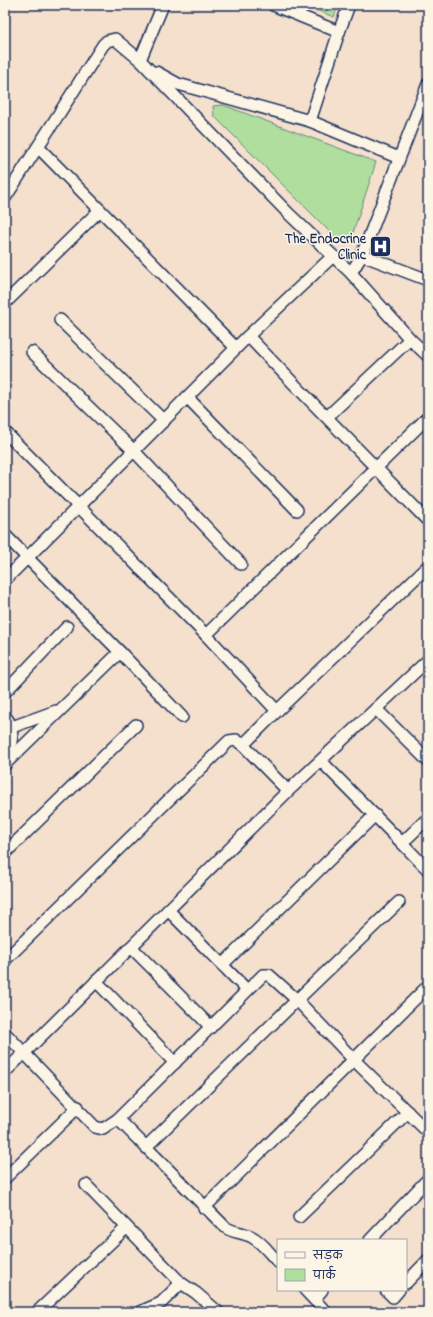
<svg xmlns="http://www.w3.org/2000/svg" width="433" height="1317" font-family="'Indie Flower','Playpen Sans Deva',sans-serif">
<style>
.green{fill:#afde9e;stroke:#65867e}
.lines{fill:none;stroke-linecap:round;stroke-linejoin:round}
.minor-casing{stroke:#1b2f5e;stroke-width:14}
.minor{stroke:#fcf5e5;stroke-width:11}
.labels{text-anchor:middle;dominant-baseline:central;stroke-width:3;stroke-linejoin:round;paint-order:stroke}
.poi-label{font-size:14px;font-weight:bold;fill:#1b2f5e;stroke:#fcf5e5;text-anchor:end}
</style>
<rect width="100%" height="100%" fill="#f4e0cc"/>
<filter id="ink" filterUnits="userSpaceOnUse"><feTurbulence type="fractalNoise" baseFrequency=".025" numOctaves="2"/><feDisplacementMap in="SourceGraphic" scale="8" xChannelSelector="R" yChannelSelector="G"/><feConvolveMatrix kernelMatrix="1 2 1 2 8 2 1 2 1" color-interpolation-filters="sRGB"/></filter>
<g filter="url(#ink)">
<g class="green">
<path d="M 303,5 L 338,5 L 334,17 Z"/>
<path d="M 223,105 L 376,162 L 350,242 L 340,242 L 214,116 L 213,106 Z"/>
</g>
<g class="lines">
<defs>
<g id="minor">
<path d="M 339,32 L 349,5"/>
<path d="M 140,60 L 163,5"/>
<path d="M 156,72 L 178,84 L 310,121 L 339,32 L 273,5"/>
<path d="M 310,121 L 399,158"/>
<path d="M 38,147 L 236,348"/>
<path d="M 5,198 L 103,45 L 107,41 L 115,39 L 140,60 L 289,214 L 351,273 L 410,339 L 428,356"/>
<path d="M 362,255 L 428,280"/>
<path d="M 351,273 L 362,255 L 428,84"/>
<path d="M 5,303 L 100,210"/>
<path d="M 60,320 L 164,421"/>
<path d="M 248,336 L 294,384 L 428,521"/>
<path d="M 32,352 L 134,451 L 241,564"/>
<path d="M 187,397 L 297,510"/>
<path d="M 327,417 L 410,339"/>
<path d="M 5,432 L 206,635 L 277,711 L 428,566"/>
<path d="M 5,535 L 120,652 L 182,717"/>
<path d="M 5,580 L 248,336 L 333,256"/>
<path d="M 206,635 L 428,417"/>
<path d="M 5,692 L 67,627"/>
<path d="M 376,709 L 428,761"/>
<path d="M 5,716 C 17,730 10,747 6,763"/>
<path d="M 12,727 L 56,711"/>
<path d="M 243,745 L 277,711"/>
<path d="M 321,761 L 402,843"/>
<path d="M 5,764 L 120,652"/>
<path d="M 428,818 L 402,843 L 428,870"/>
<path d="M 5,853 L 136,725"/>
<path d="M 168,910 L 247,990"/>
<path d="M 131,947 L 211,1027"/>
<path d="M 5,960 L 229,741 L 236,740 L 243,745 L 288,791 L 428,660"/>
<path d="M 222,965 L 375,815"/>
<path d="M 96,981 L 175,1063"/>
<path d="M 5,1033 L 95,1127 L 103,1129 L 118,1119 L 263,975 L 269,975 L 297,1000 L 353,1059 L 428,1132"/>
<path d="M 5,1072 L 288,791"/>
<path d="M 118,1119 L 146,1147 L 297,1000 L 399,902"/>
<path d="M 146,1147 L 225,1227 C 233,1233 243,1232 252,1237 C 262,1242 270,1254 278,1262"/>
<path d="M 5,1178 L 78,1107"/>
<path d="M 86,1185 L 181,1283 L 196,1293 L 218,1312"/>
<path d="M 204,1208 L 428,986"/>
<path d="M 299,1217 L 408,1112"/>
<path d="M 370,1240 L 428,1179"/>
<path d="M 406,1283 L 428,1260"/>
<path d="M 305,1290 L 326,1312"/>
<path d="M 386,1290 L 393,1297 L 399,1290"/>
<path d="M 314,1299 L 322,1290"/>
<path d="M 37,1312 L 126,1228"/>
<path d="M 140,1312 L 161,1303 L 181,1283"/>
</g>
</defs>
<use href="#minor" class="minor-casing"/>
<use href="#minor" class="minor"/>
</g>
</g>
<defs>
<symbol id="hospital-square" viewBox="-11 -11 22 22"><rect x="-9" y="-9" width="18" height="18" rx="4" fill="#1b2f5e" stroke="#fcf5e5"/><path d="M-5-5h3v3.5h4V-5h3V5h-3V1.5h-4V5h-3Z" fill="#fff"/></symbol>
</defs>
<g fill-rule="evenodd">
<use href="#hospital-square" x="368" y="234" width="25" height="25"/>
</g>
<g class="labels">
<g class="poi-label">
<text x="366" y="239">The Endocrine<tspan x="366" dy="16">Clinic</tspan></text>
</g>
</g>
<rect width="433" height="1317" fill="none" stroke="#fcf5e5" stroke-width="20"/>
<rect x="10" y="10" width="413" height="1297" fill="none" stroke="#1b2f5e" stroke-width="1.5" filter="url(#ink)"/>
<rect x="277" y="1239" width="130" height="52" fill="#fcf5e5" stroke="#a2a6af"/>
<rect x="285" y="1252" width="20" height="6" fill="#fcf5e5" stroke="#a2a6af"/>
<text x="313" y="1259" font-size="12" fill="#1b2f5e">सड़क</text>
<rect x="285" y="1269" width="20" height="12" fill="#afde9e" stroke="#a2a6af"/>
<text x="313" y="1279" font-size="12" fill="#1b2f5e">पार्क</text>
</svg>
